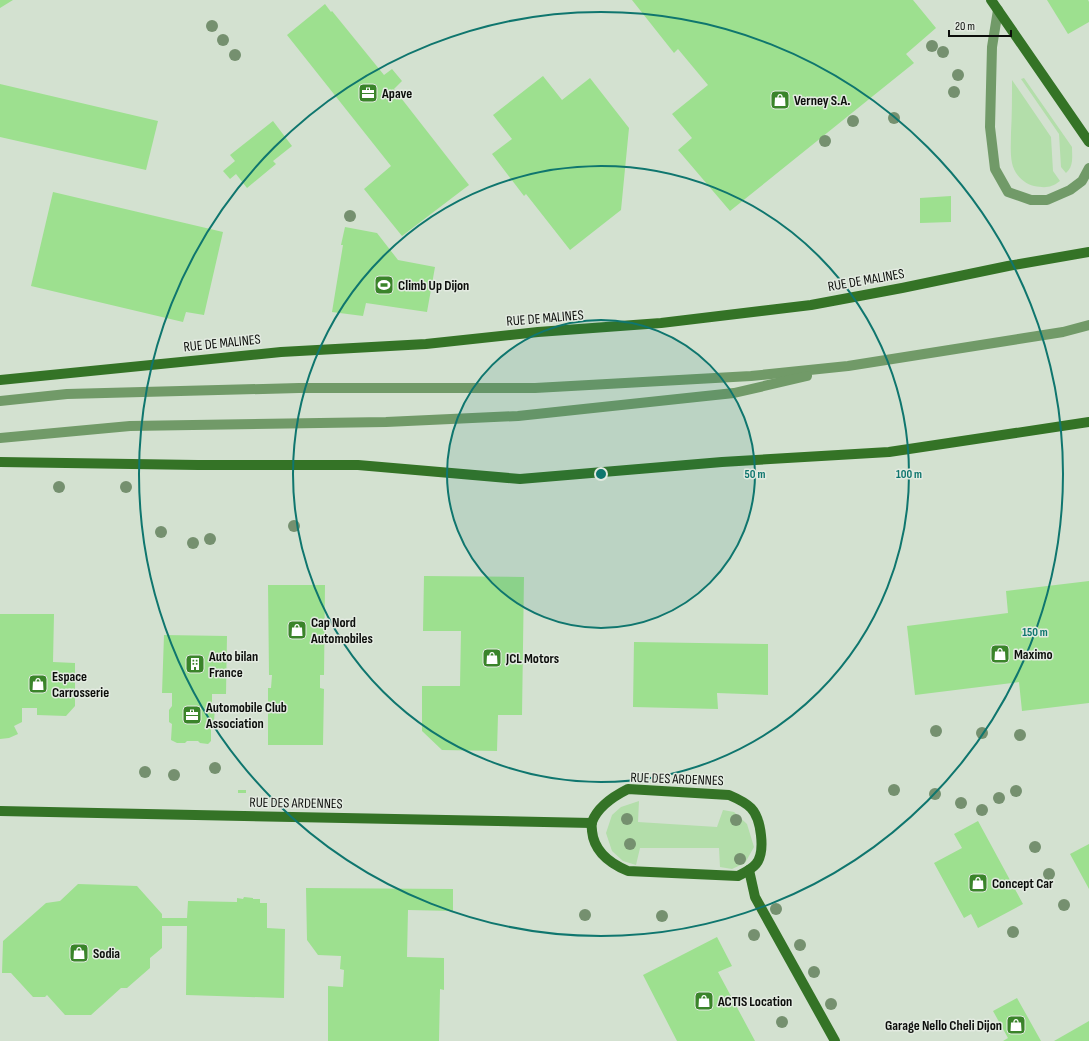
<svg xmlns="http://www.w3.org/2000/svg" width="1089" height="1041" font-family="'Sofia Sans Condensed',sans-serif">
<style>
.built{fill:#d3e1d0}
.green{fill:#b3deaa}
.building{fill:#9de08f}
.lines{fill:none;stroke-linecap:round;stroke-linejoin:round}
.service{stroke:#719a68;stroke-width:10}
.tertiary{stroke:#719a68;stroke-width:10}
.secondary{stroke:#347326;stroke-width:10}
.tree{fill:#75906f}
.ring{fill:none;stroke:#0f766e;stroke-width:2}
.labels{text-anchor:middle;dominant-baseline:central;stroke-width:3;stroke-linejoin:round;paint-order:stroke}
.poi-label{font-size:14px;font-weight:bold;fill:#0c0e0b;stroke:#e2eae0;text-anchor:start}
.street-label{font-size:14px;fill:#0c0e0b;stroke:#e2eae0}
.centre{fill:#0f766e;stroke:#e2eae0;stroke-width:2}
.ring-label{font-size:12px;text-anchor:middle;font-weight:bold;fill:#0f766e;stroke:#e2eae0;stroke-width:3;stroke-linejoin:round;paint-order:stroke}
</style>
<rect width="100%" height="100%" fill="#e2eae0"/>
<rect class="built" x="0" y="0" width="1089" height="1041"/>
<g class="green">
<path d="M 1024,78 L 1072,147 C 1072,157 1074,166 1066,173 L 1061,167 L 1059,134 L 1021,79 Z"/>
<path d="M 1012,80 L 1051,137 L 1053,171 L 1060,181 C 1051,188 1045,188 1034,186 C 1024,184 1014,174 1012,163 C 1010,153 1011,142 1011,133 C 1012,115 1012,98 1012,80 Z"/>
<path d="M 639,801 L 638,822 L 717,827 L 723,810 L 734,812 L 747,824 L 754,847 L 745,863 L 732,869 L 720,867 L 719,848 L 640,848 L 636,865 L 623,861 L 612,851 L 606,833 L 612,815 L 621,807 Z"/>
</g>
<g class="building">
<path d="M 0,0 L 13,0 L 0,8 Z"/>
<path d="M 632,0 L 913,0 L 936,28 L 906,54 L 914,63 L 730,211 L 678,150 L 692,138 L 672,114 L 708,85 L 678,49 L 674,53 Z"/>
<path d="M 1047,0 L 1088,0 L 1089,2 L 1089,22 L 1068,34 Z"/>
<path d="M 325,4 L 331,12 L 332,11 L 384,75 L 392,69 L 402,81 L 394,89 L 469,185 L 402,236 L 364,189 L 391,166 L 287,35 Z"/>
<path d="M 543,76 L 562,100 L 590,78 L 629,128 L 621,210 L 570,250 L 526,194 L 524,196 L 492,154 L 512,139 L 493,115 Z"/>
<path d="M 0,84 L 158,121 L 146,170 L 0,137 Z"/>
<path d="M 273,121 L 292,146 L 273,161 L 276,164 L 247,188 L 236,174 L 230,179 L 223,171 L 235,161 L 230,155 Z"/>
<path d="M 53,192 L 223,232 L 204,315 L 186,312 L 183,322 L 31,286 Z"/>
<path d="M 951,196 L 951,222 L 920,223 L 920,198 Z"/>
<path d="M 345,227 L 377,233 L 398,260 L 435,267 L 427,312 L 366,303 L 363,316 L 332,312 L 343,245 L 341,245 Z"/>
<path d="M 424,576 L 524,577 L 522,715 L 498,715 L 497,751 L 442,750 L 422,731 L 422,686 L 460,686 L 461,631 L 423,631 Z"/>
<path d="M 1089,581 L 1089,703 L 1022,711 L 1019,682 L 915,695 L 907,626 L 1008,613 L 1006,591 Z"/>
<path d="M 268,585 L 325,585 L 324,675 L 320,675 L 320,688 L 324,689 L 323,745 L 268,745 L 268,688 L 271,688 L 272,675 L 269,675 Z"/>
<path d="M 0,614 L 54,614 L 53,662 L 75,663 L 75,706 L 66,716 L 37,715 L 37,708 L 22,708 L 22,722 L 14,726 L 18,734 L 9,738 L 0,739 Z"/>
<path d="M 164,635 L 227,636 L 226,694 L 212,694 L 212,705 L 215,708 L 214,721 L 211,724 L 211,741 L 208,744 L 200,743 L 198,741 L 187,741 L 185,743 L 177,743 L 171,740 L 172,724 L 169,722 L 169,710 L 172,706 L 172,693 L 162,693 Z"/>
<path d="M 634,642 L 768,644 L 768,695 L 717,693 L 718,709 L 633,707 Z"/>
<rect x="238" y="790" width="8" height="3"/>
<path d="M 978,821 L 1023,904 L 978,928 L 971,914 L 964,918 L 934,863 L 962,848 L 954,834 Z"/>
<path d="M 1089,844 L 1089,889 L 1070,854 Z"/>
<path d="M 78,884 L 137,886 L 162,914 L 162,918 L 187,918 L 188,901 L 237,902 L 237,898 L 243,899 L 244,897 L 253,898 L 253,899 L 260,899 L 260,903 L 267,903 L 267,928 L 285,929 L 284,998 L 186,995 L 187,926 L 162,926 L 162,948 L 150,958 L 150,968 L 127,988 L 121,988 L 91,1015 L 65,1015 L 47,995 L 45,997 L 33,997 L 11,973 L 2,973 L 3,941 L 46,903 L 60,901 Z"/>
<path d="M 306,888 L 453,889 L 453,911 L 408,910 L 407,957 L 444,958 L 444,990 L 440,989 L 439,1041 L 328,1041 L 328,986 L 343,987 L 344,970 L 340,969 L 341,956 L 318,955 L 307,940 Z"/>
<path d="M 717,937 L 732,966 L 718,972 L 755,1041 L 677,1041 L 643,975 Z"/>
<path d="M 1017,998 L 1041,1041 L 1003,1041 L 1008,1038 L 993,1011 Z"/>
<path d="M 1089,1021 L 1089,1041 L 1054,1041 Z"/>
</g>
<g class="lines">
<path class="service" d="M 998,10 L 992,47 L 990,127 L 995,169 L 1008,192 L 1031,200 L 1047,200 L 1070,190 L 1082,181 L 1089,168"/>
<g class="tertiary">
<path d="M 0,401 L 67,394 L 299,388 L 535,388 L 751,376 L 848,366 L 1063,332 L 1089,325"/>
<path d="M 0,438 L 130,426 L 386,422 L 518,416 L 734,393 L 807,376"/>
</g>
<g class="secondary">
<path d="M 991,0 L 1089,142"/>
<path d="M 0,380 L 281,352 L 426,344 L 538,332 L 661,323 L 811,305 L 902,288 L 1008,266 L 1089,252"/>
<path d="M 0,462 L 198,465 L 358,465 L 520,479 L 722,462 L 889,452 L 1089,422"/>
<path d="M 628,789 L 729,795 C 736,798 745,802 751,808 C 761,818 766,852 756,864 C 752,869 744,873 738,876 L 628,871 C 611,864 594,852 592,831 C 592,828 591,825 592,822 C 598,806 614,796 628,789 Z"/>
<path d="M 0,811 L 592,823"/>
<path d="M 749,870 L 755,897 L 835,1041"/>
</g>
</g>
<g class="tree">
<circle cx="212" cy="26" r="6"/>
<circle cx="223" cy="40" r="6"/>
<circle cx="932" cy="46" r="6"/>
<circle cx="943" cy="52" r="6"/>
<circle cx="235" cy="55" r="6"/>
<circle cx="958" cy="75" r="6"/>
<circle cx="954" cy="92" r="6"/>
<circle cx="894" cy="118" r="6"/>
<circle cx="853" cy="121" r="6"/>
<circle cx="825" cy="141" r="6"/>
<circle cx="350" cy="216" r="6"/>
<circle cx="59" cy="487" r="6"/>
<circle cx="126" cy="487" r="6"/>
<circle cx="294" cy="526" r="6"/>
<circle cx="161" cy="532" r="6"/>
<circle cx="210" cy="539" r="6"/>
<circle cx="193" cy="543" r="6"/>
<circle cx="936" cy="731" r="6"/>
<circle cx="982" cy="733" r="6"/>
<circle cx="1020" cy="735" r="6"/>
<circle cx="215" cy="768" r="6"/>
<circle cx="145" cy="772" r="6"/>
<circle cx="174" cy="775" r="6"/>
<circle cx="894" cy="790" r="6"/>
<circle cx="1016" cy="791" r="6"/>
<circle cx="935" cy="794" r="6"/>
<circle cx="999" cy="798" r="6"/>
<circle cx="961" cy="803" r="6"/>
<circle cx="982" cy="810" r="6"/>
<circle cx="627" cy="819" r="6"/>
<circle cx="736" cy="820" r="6"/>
<circle cx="630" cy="844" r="6"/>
<circle cx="1035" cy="847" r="6"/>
<circle cx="740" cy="859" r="6"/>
<circle cx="1049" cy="874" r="6"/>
<circle cx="1064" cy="905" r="6"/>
<circle cx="776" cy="909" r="6"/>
<circle cx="585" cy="915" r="6"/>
<circle cx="662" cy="916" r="6"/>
<circle cx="1013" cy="932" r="6"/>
<circle cx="754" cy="935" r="6"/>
<circle cx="800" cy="945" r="6"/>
<circle cx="814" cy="972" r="6"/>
<circle cx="831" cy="1004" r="6"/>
<circle cx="782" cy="1022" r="6"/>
</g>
<circle cx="601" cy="474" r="154" fill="#0f766e" fill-opacity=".12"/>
<g class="ring">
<circle cx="601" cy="474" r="154"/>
<circle cx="601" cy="474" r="308"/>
<circle cx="601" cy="474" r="462"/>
</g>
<defs>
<symbol id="office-square" viewBox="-11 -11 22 22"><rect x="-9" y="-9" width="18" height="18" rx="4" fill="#3a842a" stroke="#e2eae0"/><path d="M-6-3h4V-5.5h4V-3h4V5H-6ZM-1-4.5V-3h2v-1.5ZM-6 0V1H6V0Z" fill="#fff"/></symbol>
<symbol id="shop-square" viewBox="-11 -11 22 22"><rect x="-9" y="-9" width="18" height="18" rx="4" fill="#3a842a" stroke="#e2eae0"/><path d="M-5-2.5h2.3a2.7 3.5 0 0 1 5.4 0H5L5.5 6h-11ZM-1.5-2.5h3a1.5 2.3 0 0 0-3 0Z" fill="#fff"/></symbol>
<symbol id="stadium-square" viewBox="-11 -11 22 22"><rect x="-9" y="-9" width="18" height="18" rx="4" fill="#3a842a" stroke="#e2eae0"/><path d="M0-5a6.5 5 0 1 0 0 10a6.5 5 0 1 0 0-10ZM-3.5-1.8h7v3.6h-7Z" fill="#fff"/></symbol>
<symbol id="building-square" viewBox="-11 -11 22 22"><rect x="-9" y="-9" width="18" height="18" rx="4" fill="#3a842a" stroke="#e2eae0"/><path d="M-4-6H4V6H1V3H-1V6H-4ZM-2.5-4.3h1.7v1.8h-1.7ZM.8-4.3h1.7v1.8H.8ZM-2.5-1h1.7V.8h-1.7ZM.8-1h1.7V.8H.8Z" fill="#fff"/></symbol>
</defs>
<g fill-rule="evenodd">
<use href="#office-square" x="357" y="82" width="22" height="22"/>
<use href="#shop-square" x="769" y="89" width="22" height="22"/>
<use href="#stadium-square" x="373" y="274" width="22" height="22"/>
<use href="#shop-square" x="286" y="619" width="22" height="22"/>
<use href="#shop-square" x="989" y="643" width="22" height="22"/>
<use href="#shop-square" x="481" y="647" width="22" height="22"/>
<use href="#building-square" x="184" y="653" width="22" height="22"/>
<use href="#shop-square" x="27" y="673" width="22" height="22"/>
<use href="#office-square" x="181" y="704" width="22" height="22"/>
<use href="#shop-square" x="967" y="872" width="22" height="22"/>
<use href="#shop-square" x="68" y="942" width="22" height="22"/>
<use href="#shop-square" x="693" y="990" width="22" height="22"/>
<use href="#shop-square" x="1005" y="1014" width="22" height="22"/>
</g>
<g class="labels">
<g class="poi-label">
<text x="382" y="93">Apave</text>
<text x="794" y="100">Verney S.A.</text>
<text x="398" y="285">Climb Up Dijon</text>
<text x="311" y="622">Cap Nord<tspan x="311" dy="16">Automobiles</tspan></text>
<text x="1014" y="654">Maximo</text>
<text x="209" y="656">Auto bilan<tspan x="209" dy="16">France</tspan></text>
<text x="506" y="658">JCL Motors</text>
<text x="52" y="676">Espace<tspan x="52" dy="16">Carrosserie</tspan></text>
<text x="206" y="707">Automobile Club<tspan x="206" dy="16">Association</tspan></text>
<text x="992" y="883">Concept Car</text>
<text x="93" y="953">Sodia</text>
<text x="718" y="1001">ACTIS Location</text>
<text x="1002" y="1025" text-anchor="end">Garage Nello Cheli Dijon</text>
</g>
<g class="street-label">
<text transform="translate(866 280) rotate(-10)">RUE DE MALINES</text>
<text transform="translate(545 318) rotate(-5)">RUE DE MALINES</text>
<text transform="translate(222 343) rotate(-6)">RUE DE MALINES</text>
<text transform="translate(677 779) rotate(2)">RUE DES ARDENNES</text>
<text transform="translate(296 803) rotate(1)">RUE DES ARDENNES</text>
</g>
</g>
<circle cx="601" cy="474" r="6" class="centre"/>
<g class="ring-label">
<text x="755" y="478">50 m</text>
<text x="909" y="478">100 m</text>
<text x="1035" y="636">150 m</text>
</g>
<path d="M949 30v6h62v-6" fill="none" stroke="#0c0e0b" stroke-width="2"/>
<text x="955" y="30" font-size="12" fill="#0c0e0b" stroke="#e2eae0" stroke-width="3" paint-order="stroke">20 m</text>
</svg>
